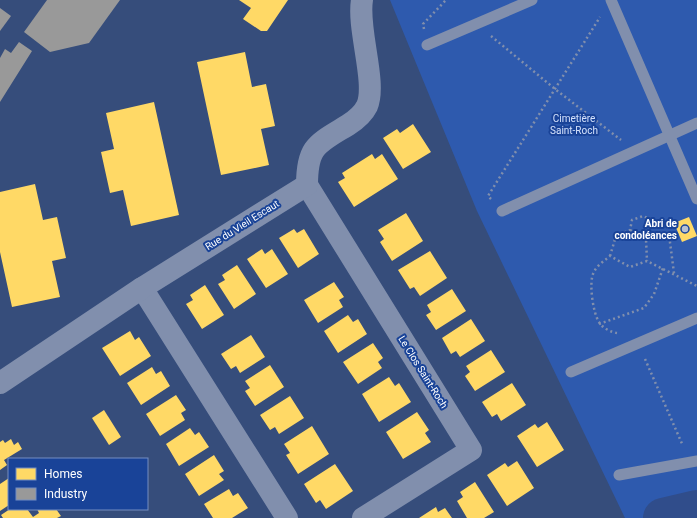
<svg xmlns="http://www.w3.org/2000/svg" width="697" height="518" font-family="Roboto,sans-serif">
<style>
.green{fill:#2e5aae}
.homes{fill:#ffd966}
.industry{fill:#999}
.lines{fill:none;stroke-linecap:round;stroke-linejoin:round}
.river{stroke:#304d8b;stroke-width:40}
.path{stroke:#818fad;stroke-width:2.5;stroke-dasharray:2 3;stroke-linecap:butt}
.service{stroke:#818fad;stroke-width:11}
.minor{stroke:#818fad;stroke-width:22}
.poi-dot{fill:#b9c1d1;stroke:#194398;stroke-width:1.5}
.labels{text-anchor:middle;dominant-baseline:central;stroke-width:4;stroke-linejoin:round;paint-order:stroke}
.park-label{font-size:10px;fill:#d5e2fc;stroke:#194398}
.poi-label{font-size:10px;font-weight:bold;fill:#fff;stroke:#194398;text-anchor:end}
.street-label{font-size:10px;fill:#fff;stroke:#194398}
</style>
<rect width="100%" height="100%" fill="#364d7b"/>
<path class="green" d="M 390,0 L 697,0 L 697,518 L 625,518 L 477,211 Z"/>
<g class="homes">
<path d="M 239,0 L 288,0 L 267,31 L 261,31 L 243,19 L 251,8 Z"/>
<path d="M 245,52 L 252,87 L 266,84 L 275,126 L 261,129 L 269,165 L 221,175 L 197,62 Z"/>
<path d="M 154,102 L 179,215 L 131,226 L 123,190 L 110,193 L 101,152 L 114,149 L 106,113 Z"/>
<path d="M 413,124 L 431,152 L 403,169 L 383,138 L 397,129 L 400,133 Z"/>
<path d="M 372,154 L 375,159 L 382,154 L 398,179 L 354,207 L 338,182 L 345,178 L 342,173 Z"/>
<path d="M 35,184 L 43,220 L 57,217 L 66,258 L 52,261 L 60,297 L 12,307 L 0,252 L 0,192 Z"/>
<path d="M 406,213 L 423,241 L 392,261 L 380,242 L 384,239 L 378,230 Z"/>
<path d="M 689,217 L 697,236 L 682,242 L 674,223 Z"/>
<path d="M 294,229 L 297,233 L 304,229 L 319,254 L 298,268 L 279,238 Z"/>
<path d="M 262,249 L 265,254 L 272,249 L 288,274 L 266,288 L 247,259 Z"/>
<path d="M 430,251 L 447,278 L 420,296 L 414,287 L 410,289 L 398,270 Z"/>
<path d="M 237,265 L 256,294 L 234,309 L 218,284 L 225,280 L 222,275 Z"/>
<path d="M 334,282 L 344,297 L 339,300 L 343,307 L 318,323 L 304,300 Z"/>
<path d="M 205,285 L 224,315 L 202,329 L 186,304 L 193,300 L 190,295 Z"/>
<path d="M 452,289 L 466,311 L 436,330 L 426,315 L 431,312 L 427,305 Z"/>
<path d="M 348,315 L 353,322 L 358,319 L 367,334 L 338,353 L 324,331 Z"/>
<path d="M 471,319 L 485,341 L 460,357 L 456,351 L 451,354 L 442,338 Z"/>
<path d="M 130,331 L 135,340 L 139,337 L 151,356 L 120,376 L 102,348 Z"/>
<path d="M 251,335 L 265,357 L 240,373 L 236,366 L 231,369 L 221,354 Z"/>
<path d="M 373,343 L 383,358 L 378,362 L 382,368 L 358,384 L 343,362 Z"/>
<path d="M 491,350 L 505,372 L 475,391 L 465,376 L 470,372 L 466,366 Z"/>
<path d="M 270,365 L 284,387 L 255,406 L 245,391 L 250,388 L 245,381 Z"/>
<path d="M 152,367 L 156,374 L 161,371 L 170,386 L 141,405 L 127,383 Z"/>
<path d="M 389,377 L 395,386 L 399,383 L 411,402 L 379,422 L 362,394 Z"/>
<path d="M 512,383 L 526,405 L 501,421 L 497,414 L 492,417 L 482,402 Z"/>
<path d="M 176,395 L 186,410 L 181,413 L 185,420 L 160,436 L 146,414 Z"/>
<path d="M 290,396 L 304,418 L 279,434 L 275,427 L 270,430 L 260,415 Z"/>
<path d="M 104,410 L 121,437 L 109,445 L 92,418 Z"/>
<path d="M 417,412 L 429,430 L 425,433 L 431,442 L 403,459 L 386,432 Z"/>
<path d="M 547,422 L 564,450 L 537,467 L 517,436 L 535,424 L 538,428 Z"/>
<path d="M 312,426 L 329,454 L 298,474 L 286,455 L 290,453 L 284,444 Z"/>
<path d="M 190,428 L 195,435 L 199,432 L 209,447 L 179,466 L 166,444 Z"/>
<path d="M 11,439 L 14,445 L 18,442 L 22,449 L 4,460 L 7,465 L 0,470 L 0,442 L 3,440 L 5,443 Z"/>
<path d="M 214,455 L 224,471 L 219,474 L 224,480 L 199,496 L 185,474 Z"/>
<path d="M 517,461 L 534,488 L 507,506 L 487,475 L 505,463 L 508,467 Z"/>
<path d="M 335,464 L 353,491 L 326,509 L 320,500 L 316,503 L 304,484 Z"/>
<path d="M 9,478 L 9,505 L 0,511 L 0,484 Z"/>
<path d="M 475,482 L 494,512 L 484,518 L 467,518 L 457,501 L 463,497 L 460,492 Z"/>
<path d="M 229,489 L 233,496 L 238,493 L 248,508 L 232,518 L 213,518 L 204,504 Z"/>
<path d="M 436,507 L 438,512 L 445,508 L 452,518 L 419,518 Z"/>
<path d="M 10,509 L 27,509 L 33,517 L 39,513 L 37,509 L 56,509 L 61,516 L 57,518 L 3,518 L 1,515 Z"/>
</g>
<g class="industry">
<path d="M 47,0 L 120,0 L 89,43 L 50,52 L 24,32 Z"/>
<path d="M 0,8 L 11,16 L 0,31 Z"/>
<path d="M 19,42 L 32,51 L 0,102 L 0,58 L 5,49 L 11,53 Z"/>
</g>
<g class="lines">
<path class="river" d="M 663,518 L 697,510"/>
<g class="path">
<path d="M 424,29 L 423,24 L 446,0"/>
<path d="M 491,36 L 555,89 L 621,140"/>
<path d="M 491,199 L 488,196 L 600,17"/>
<path d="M 630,230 L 646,239 L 647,261"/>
<path d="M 610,256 L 616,236 L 630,230 L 632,220 L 643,216 L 668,227 L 674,273"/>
<path d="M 599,324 L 644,308 L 654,294 L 663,268"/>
<path d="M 617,333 C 611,332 602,328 599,322 C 593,313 589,284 593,274 C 596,266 604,261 610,256 L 630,267 L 647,261 L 697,286"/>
<path d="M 645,359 L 683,446"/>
</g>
<g class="service">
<path d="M 611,0 L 697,199"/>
<path d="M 427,45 L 532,0"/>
<path d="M 502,211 L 697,123"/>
<path d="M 571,372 L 697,318"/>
<path d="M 619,475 L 697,461"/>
</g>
<g class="minor">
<path d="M 307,185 L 471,450 L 363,518"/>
<path d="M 142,288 L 287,518"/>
<path d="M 0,383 L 142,288 L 307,185 C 307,146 317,144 348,125 C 356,120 363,114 367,106 C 377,83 357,29 362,0"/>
</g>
</g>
<circle class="poi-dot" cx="685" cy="229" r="4"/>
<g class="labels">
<g class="park-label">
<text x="574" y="118">Cimetière<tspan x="574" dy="12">Saint-Roch</tspan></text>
</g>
<g class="poi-label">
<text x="677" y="223">Abri de<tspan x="677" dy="12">condoléances</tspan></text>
</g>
<g class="street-label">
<text transform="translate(242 225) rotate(-32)">Rue du Vieil Escaut</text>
<text transform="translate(423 372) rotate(58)">Le Clos Saint-Roch</text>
</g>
</g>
<rect x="8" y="458" width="140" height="52" fill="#194398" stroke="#758ec1"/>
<rect x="16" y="468" width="20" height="12" fill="#ffd966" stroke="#758ec1"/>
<text x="44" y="478" font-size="12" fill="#ffffff">Homes</text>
<rect x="16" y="488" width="20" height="12" fill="#999999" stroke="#758ec1"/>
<text x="44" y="498" font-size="12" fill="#ffffff">Industry</text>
</svg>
